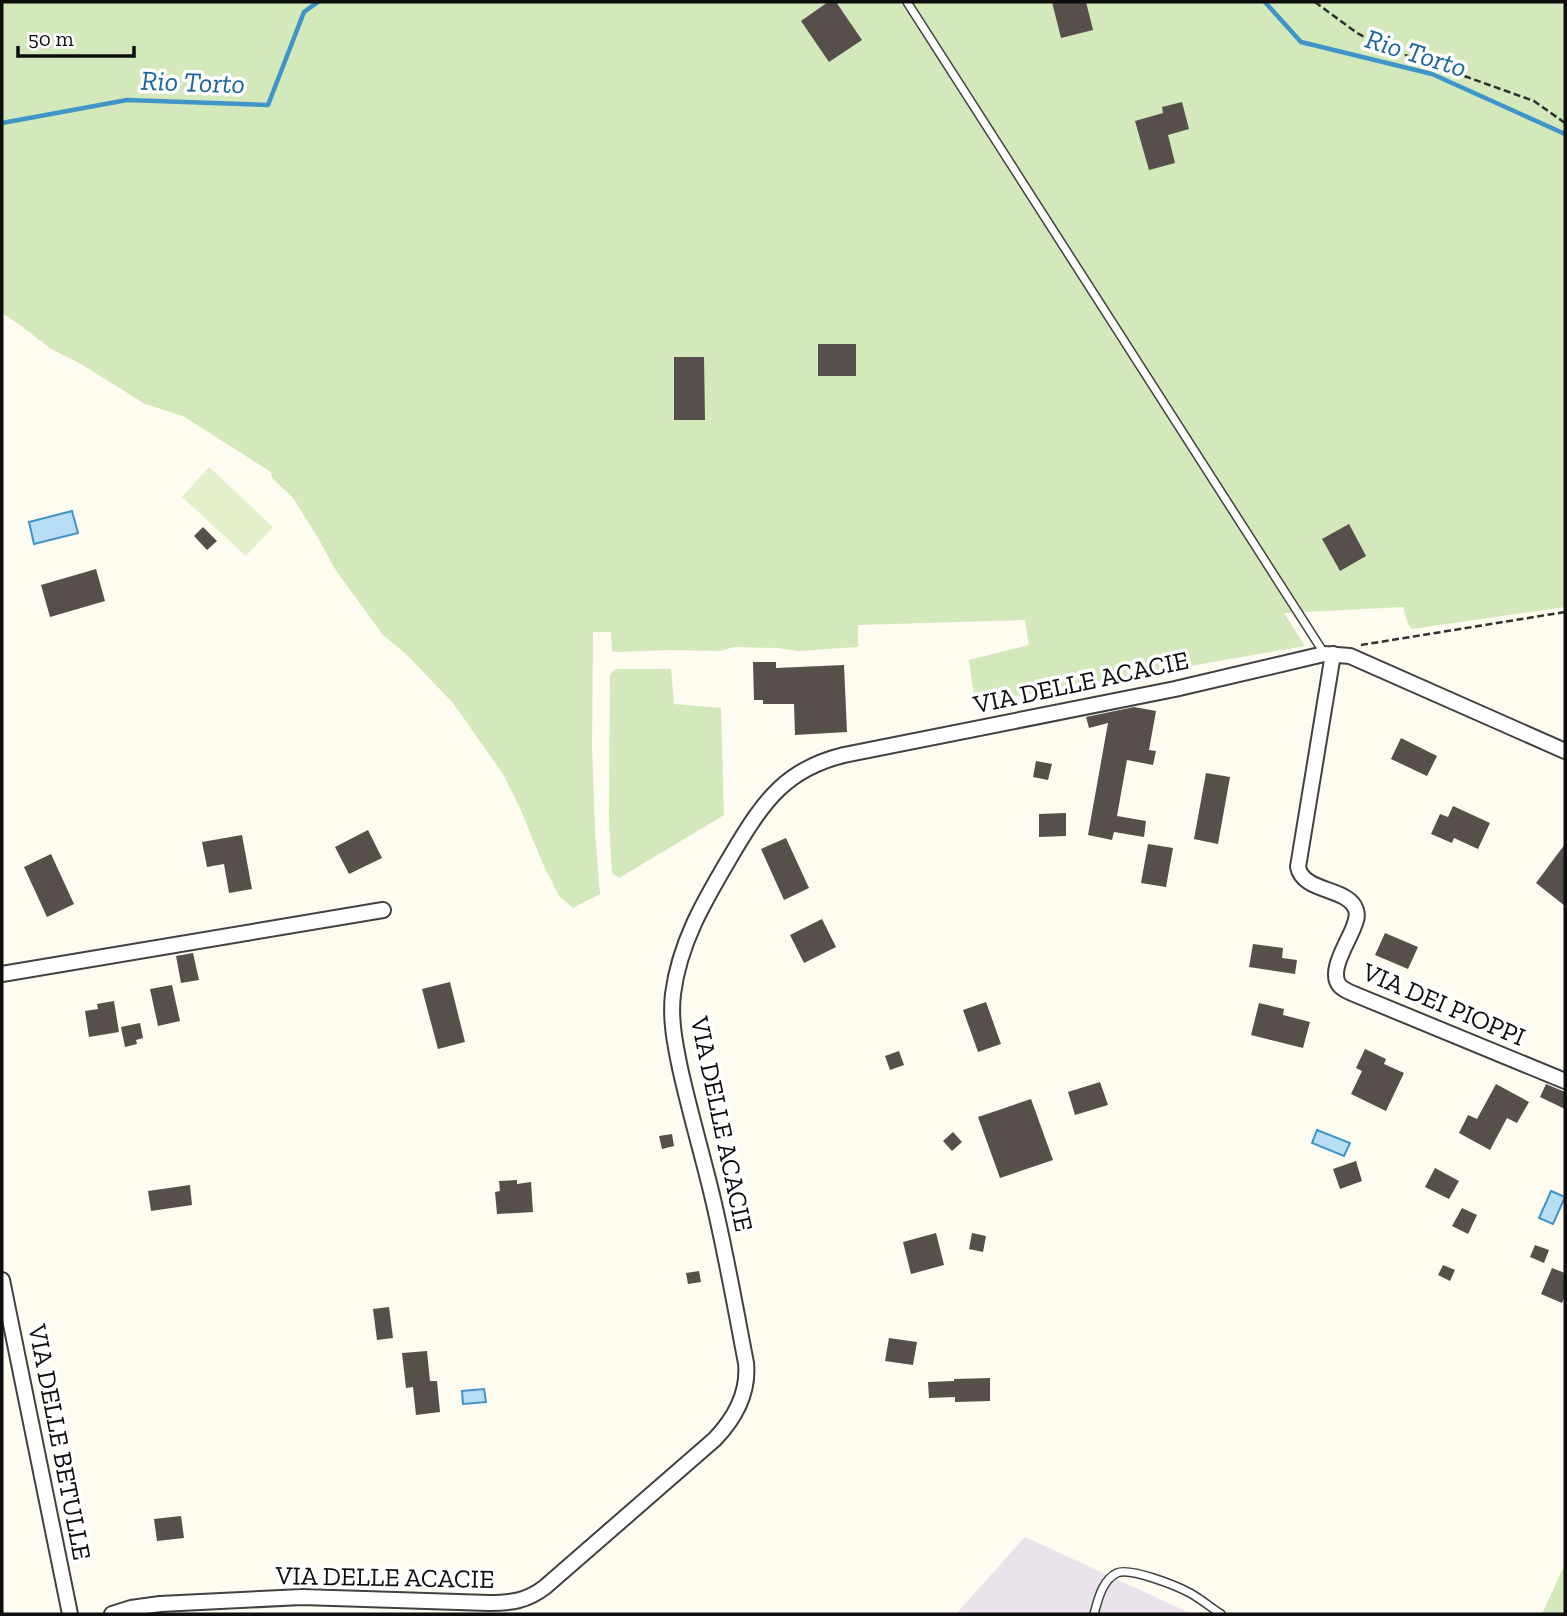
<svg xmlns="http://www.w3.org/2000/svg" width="1567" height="1616" font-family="'Zilla Slab',serif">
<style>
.industrial{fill:#ebe3ec}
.green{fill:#d3e8bb}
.pitch{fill:#e4efcc}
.water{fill:#b7def4;stroke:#4095c8;stroke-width:2}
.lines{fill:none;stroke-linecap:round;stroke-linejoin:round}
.stream{stroke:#4095c8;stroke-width:4.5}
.building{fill:#574f4b}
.service-casing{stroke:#414141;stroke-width:10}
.minor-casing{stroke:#414141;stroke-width:18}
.path{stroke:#303030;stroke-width:2.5;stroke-dasharray:7 3.5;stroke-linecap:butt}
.service{stroke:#fff;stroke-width:7}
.minor{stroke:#fff;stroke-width:14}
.labels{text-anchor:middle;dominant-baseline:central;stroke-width:7;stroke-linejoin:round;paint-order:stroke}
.street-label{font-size:26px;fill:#0e0e0e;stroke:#fff}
.water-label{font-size:28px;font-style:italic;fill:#1c669c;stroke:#fff}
</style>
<rect width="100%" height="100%" fill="#fefbf0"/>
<path class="industrial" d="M 1025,1537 L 1192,1614 L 956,1614 Z"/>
<g class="green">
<path d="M 2,2 L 1565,2 L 1565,607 L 1412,629 L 1408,624 L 1403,607 L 1284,613 L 1305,646 L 975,703 L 969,660 L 1029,645 L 1025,620 L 858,625 L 858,647 L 799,651 L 777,648 L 735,647 L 719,651 L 668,650 L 617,652 L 612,651 L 611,632 L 593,632 L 592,747 L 595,832 L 600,894 L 573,908 L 559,896 L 542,862 L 520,808 L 503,774 L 453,703 L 406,654 L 383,635 L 335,569 L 318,538 L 293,498 L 272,478 L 271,472 L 183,416 L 145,404 L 81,364 L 51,349 L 20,325 L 2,313 Z"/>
<path d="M 616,669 L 671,669 L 674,704 L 721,708 L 724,815 L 619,878 L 612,873 L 609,818 L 610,674 Z"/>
<path d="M 1565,1564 L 1565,1614 L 1542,1614 Z"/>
</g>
<path class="pitch" d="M 209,467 L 273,527 L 246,556 L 182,497 Z"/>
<g class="water">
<path d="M 72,511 L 78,533 L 34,544 L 29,522 Z"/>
<path d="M 1317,1130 L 1350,1143 L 1344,1156 L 1312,1143 Z"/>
<path d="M 1551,1191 L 1565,1197 L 1553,1224 L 1539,1218 Z"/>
<path d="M 484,1389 L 486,1402 L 463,1404 L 462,1391 Z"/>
</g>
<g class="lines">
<g class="stream">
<path d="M 1265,2 L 1301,42 L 1432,74 L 1565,134"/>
<path d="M 2,123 L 127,100 L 268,105 L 304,12 L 318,2"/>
</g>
</g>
<g class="building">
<path d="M 828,2 L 836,2 L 862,40 L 829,62 L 801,21 Z"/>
<path d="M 1052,2 L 1086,2 L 1093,30 L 1061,38 Z"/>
<path d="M 1182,102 L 1189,129 L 1168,135 L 1175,163 L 1149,170 L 1135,121 L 1163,113 L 1162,107 Z"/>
<rect x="818" y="344" width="38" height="32"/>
<path d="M 674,357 L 704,357 L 705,420 L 674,420 Z"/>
<path d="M 1349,524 L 1366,556 L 1340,571 L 1322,539 Z"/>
<path d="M 203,527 L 217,541 L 207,550 L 194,536 Z"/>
<path d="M 96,569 L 105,601 L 50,617 L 41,585 Z"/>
<path d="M 753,662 L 776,662 L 776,668 L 844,665 L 847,732 L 795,735 L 794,704 L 763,704 L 763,700 L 754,700 Z"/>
<path d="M 1134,707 L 1156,711 L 1149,750 L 1156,751 L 1153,765 L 1127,760 L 1117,816 L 1146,821 L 1144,837 L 1114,832 L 1112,840 L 1088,835 L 1108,723 L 1089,728 L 1086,717 Z"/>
<path d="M 1401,738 L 1437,756 L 1427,776 L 1391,759 Z"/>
<path d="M 1036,761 L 1052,764 L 1048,780 L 1033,777 Z"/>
<path d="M 1206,773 L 1230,777 L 1218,844 L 1194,839 Z"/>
<path d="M 1453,806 L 1490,823 L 1478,849 L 1454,838 L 1452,843 L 1431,834 L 1440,814 L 1448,817 Z"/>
<path d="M 1066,813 L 1066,836 L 1039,837 L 1039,814 Z"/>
<path d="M 368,830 L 382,858 L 349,874 L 335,847 Z"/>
<path d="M 242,835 L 252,889 L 229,893 L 224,864 L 207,867 L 202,842 Z"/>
<path d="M 786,838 L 809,888 L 784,900 L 761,849 Z"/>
<path d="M 1148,844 L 1173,848 L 1166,887 L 1141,883 Z"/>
<path d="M 1565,844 L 1565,906 L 1536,883 Z"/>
<path d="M 51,854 L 74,904 L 47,917 L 24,867 Z"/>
<path d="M 822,919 L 836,947 L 804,963 L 790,935 Z"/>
<path d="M 1385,933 L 1418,947 L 1408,969 L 1375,955 Z"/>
<path d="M 1253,944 L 1283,948 L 1282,958 L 1297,960 L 1295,974 L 1249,967 Z"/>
<path d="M 193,953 L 199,980 L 181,983 L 176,956 Z"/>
<path d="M 450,982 L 465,1042 L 438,1049 L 422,989 Z"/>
<path d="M 172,985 L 180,1021 L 158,1026 L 150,989 Z"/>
<path d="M 114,1001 L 119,1032 L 89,1037 L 85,1011 L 98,1009 L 97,1004 Z"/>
<path d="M 986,1002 L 1001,1044 L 978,1052 L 963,1010 Z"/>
<path d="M 1259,1003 L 1284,1009 L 1283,1015 L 1310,1022 L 1303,1048 L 1251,1035 Z"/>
<path d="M 140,1023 L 143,1038 L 136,1040 L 137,1044 L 125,1047 L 121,1027 Z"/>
<path d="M 1365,1049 L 1386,1059 L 1384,1064 L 1404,1073 L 1386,1111 L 1351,1094 L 1362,1071 L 1356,1068 Z"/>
<path d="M 899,1051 L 904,1065 L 890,1070 L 885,1056 Z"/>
<path d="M 1100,1082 L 1108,1105 L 1075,1115 L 1068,1092 Z"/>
<path d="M 1496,1084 L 1529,1102 L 1517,1123 L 1507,1118 L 1490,1150 L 1459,1133 L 1468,1115 L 1477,1119 Z"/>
<path d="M 1546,1084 L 1565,1092 L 1565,1109 L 1540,1097 Z"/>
<path d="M 1031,1099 L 1053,1160 L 1000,1178 L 978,1117 Z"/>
<path d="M 953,1132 L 962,1142 L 952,1151 L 943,1141 Z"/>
<path d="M 672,1134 L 674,1146 L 662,1149 L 659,1136 Z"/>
<path d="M 1356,1161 L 1362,1181 L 1340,1189 L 1333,1169 Z"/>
<path d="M 1435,1168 L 1459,1181 L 1449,1199 L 1425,1187 Z"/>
<path d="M 517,1180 L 517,1184 L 531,1182 L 533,1212 L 497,1214 L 495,1192 L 500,1191 L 499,1181 Z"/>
<path d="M 190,1185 L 192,1205 L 151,1211 L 148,1191 Z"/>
<path d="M 1462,1208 L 1477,1215 L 1468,1234 L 1452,1226 Z"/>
<path d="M 936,1233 L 944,1265 L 911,1274 L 903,1242 Z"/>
<path d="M 972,1233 L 986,1236 L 983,1252 L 969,1249 Z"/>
<path d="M 1535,1245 L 1549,1250 L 1544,1263 L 1530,1257 Z"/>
<path d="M 1443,1265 L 1455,1270 L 1450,1281 L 1438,1275 Z"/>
<path d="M 1552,1268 L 1565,1273 L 1565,1296 L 1562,1303 L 1541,1294 Z"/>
<path d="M 699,1271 L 701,1282 L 688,1284 L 686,1273 Z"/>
<path d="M 389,1307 L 393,1338 L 377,1340 L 373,1309 Z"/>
<path d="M 889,1338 L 917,1342 L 913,1365 L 885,1361 Z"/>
<path d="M 427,1351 L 430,1381 L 437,1381 L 440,1412 L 416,1415 L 413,1387 L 406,1388 L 402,1353 Z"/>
<path d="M 990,1378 L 990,1401 L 955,1402 L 955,1397 L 929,1398 L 928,1382 L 954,1381 L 954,1379 Z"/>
<path d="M 181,1516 L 184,1538 L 157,1541 L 154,1519 Z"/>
</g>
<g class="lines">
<defs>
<g id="service">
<path d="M 907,2 L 1324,653"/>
<path d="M 1094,1614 C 1098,1600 1102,1580 1117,1573 C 1130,1567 1177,1586 1190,1593 C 1201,1599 1210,1607 1221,1614"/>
</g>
<g id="minor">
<path d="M 1333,654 L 1298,867 C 1303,893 1349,887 1356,910 C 1358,916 1356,921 1354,926 C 1349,941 1327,972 1340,986 C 1344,990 1349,992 1354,994 L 1565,1081"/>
<path d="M 2,974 L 383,910"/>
<path d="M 2,1280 L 70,1614"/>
<path d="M 112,1614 L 131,1608 L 160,1604 L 302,1597 L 489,1603 C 511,1603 527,1601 545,1587 L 715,1439 C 735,1418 749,1393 746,1363 C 735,1306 725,1248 711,1191 C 701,1150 689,1109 680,1068 C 675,1044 670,1019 673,994 C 680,939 708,895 735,849 C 764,801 786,769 844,755 L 1175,689 L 1324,654 L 1350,656 L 1565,751"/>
</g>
</defs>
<use href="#service" class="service-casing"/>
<use href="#minor" class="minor-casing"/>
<g class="path">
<path d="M 1315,2 L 1357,33 L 1383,47 L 1534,101 L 1565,123"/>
<path d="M 1361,645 L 1565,612"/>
</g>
<use href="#service" class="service"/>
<use href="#minor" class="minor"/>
</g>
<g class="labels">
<g class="street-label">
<text transform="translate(1081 682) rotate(-12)">VIA DELLE ACACIE</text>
<text transform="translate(1444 1004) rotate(23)">VIA DEI PIOPPI</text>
<text transform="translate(722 1124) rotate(78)">VIA DELLE ACACIE</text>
<text transform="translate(60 1442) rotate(79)">VIA DELLE BETULLE</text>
<text transform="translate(385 1577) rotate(1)">VIA DELLE ACACIE</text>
</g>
<g class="water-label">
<text transform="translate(1416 53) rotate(17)">Rio Torto</text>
<text transform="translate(193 82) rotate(2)">Rio Torto</text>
</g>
</g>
<rect width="1567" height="1616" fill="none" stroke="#0e0e0e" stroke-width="7"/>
<path d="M18 46v10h116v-10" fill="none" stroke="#0e0e0e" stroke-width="3.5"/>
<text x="28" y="46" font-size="21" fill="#0e0e0e" stroke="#ffffff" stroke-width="5" paint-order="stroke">50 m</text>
</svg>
